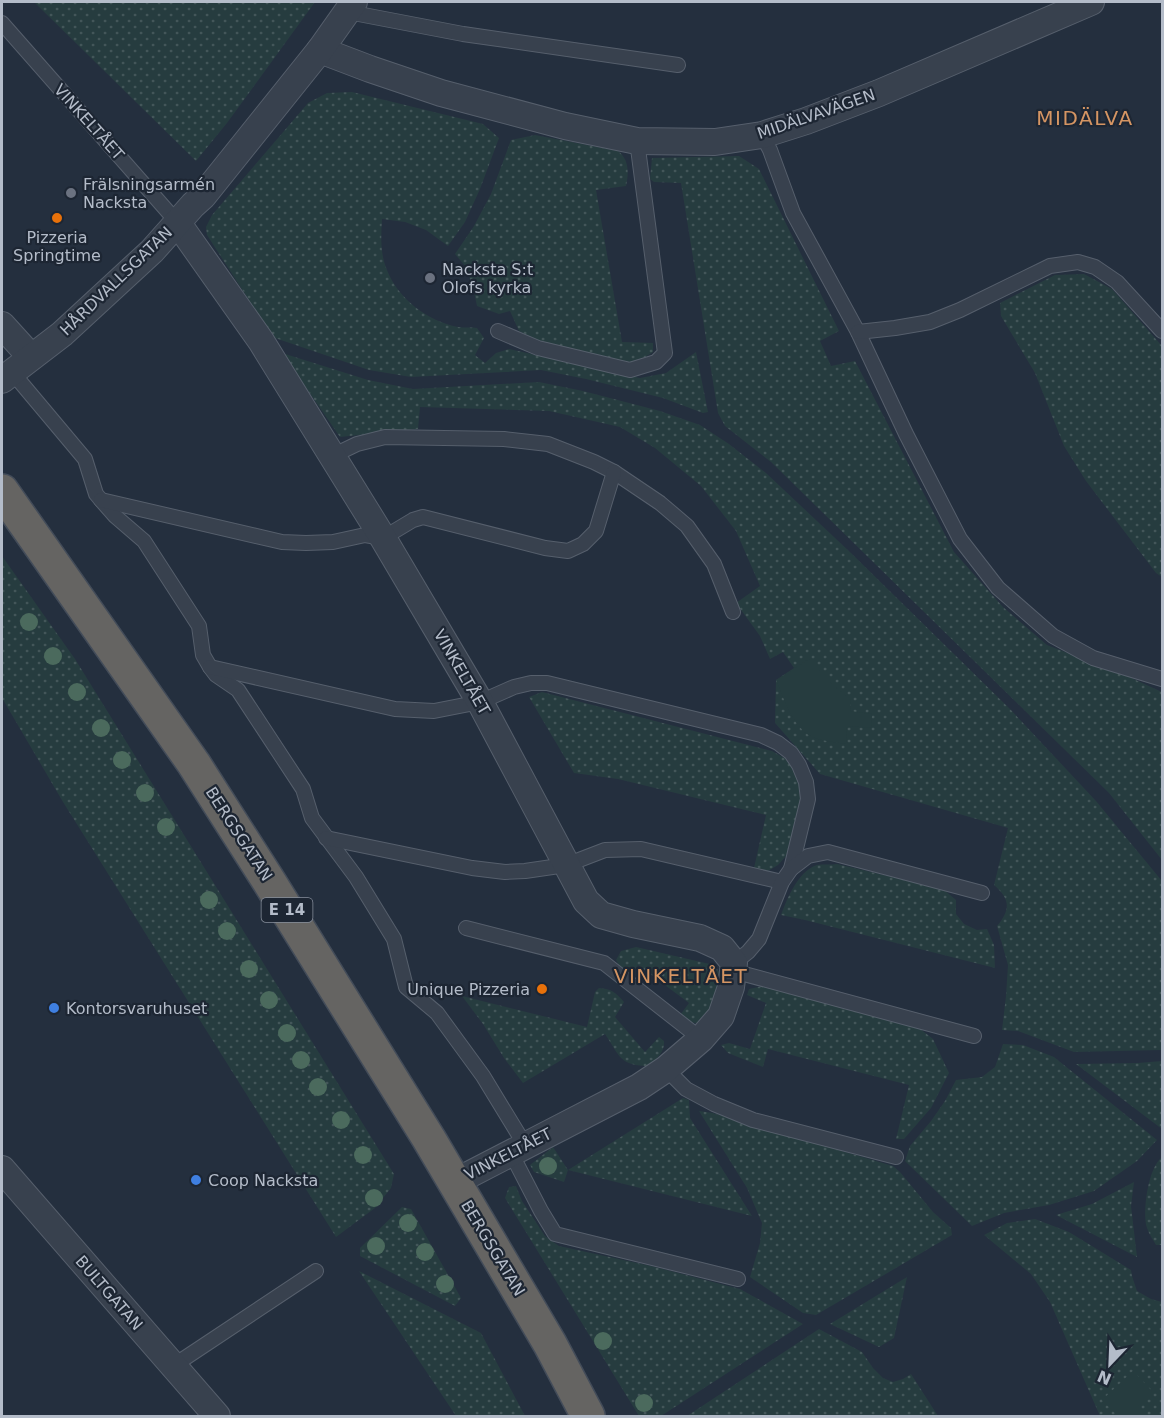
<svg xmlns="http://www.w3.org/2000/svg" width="1164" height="1418" font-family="'DejaVu Sans',sans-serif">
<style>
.grass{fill:url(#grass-dots)}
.park{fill:#263c3f}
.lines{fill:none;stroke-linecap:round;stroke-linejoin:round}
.service-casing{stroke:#565f6c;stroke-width:16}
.minor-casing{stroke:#565f6c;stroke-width:28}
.trunk-casing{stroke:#434c59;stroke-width:36}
.service{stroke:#38414e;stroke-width:14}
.minor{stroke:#38414e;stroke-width:26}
.trunk{stroke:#656462;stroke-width:33}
.tree{fill:#4b6a5d}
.worship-dot{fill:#6b7280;stroke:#1d2633;stroke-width:2}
.food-dot{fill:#e8710a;stroke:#1d2633;stroke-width:2}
.shop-dot{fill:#3f7fe0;stroke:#1d2633;stroke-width:2}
.labels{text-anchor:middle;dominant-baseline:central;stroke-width:4.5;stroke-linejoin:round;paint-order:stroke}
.shield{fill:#1d2633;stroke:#878f9c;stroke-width:1.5}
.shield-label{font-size:15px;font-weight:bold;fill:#b4bcc9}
.street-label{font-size:16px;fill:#b4bcc9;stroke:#1d2633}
.poi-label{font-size:16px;fill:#b4bcc9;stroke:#1d2633;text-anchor:start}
.quarter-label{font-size:20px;letter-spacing:1.5px;fill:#d59563;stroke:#1d2633}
</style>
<defs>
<pattern id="grass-dots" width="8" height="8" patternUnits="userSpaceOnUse" patternTransform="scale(1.5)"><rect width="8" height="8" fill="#263c3f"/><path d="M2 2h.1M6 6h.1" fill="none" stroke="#435659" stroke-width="1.8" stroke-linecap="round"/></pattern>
</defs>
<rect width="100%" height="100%" fill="#242f3e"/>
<g class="grass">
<path d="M 34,2 L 315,2 L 227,123 L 196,161 Z"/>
<path d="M 352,92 L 483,124 L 499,138 L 480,189 L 465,222 L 448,246 L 426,230 L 405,222 L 382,219 C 381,236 380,254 387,270 C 398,299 428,321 458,327 C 465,328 471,327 477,328 L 484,338 L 475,355 L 485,363 L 496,353 L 509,349 L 640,378 L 666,373 L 696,352 L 708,412 L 703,413 L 663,398 L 586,379 L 541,370 L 411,377 L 369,370 L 275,338 L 270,333 L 207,235 L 206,227 L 212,215 L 308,103 L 327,93 Z"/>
<path d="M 535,135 L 618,151 C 629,159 629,173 626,186 L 596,190 L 622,342 L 653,343 L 653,352 L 636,363 L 621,364 L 544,344 L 519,331 L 510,311 L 499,314 L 477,306 L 473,287 L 465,266 L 455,254 L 474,226 L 491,194 L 511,140 Z"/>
<path d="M 739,156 L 759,169 L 839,331 L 820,341 L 831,366 L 855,361 L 954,552 L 1003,607 L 1047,645 L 1127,676 L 1162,692 L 1162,860 L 1109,793 L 771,462 L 725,426 L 718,413 L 681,183 L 654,182 L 650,179 L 652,158 Z"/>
<path d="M 1084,274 L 1112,289 L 1162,346 L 1162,577 L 1156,573 L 1086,481 L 1064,446 L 1035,373 L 1001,316 L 1000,303 L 1055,275 Z"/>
<path d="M 282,353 L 368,380 L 413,389 L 539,382 L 583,391 L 660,411 L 700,425 L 729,444 L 766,473 L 851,553 L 1010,709 L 1096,801 L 1162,881 L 1162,1050 L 1074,1052 L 1018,1031 L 1002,1030 L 1006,996 L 1008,965 L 997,926 C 1011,909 1010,899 994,885 L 1008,828 L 820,774 L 775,723 L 776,680 L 794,668 L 783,652 L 770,659 L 760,636 L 736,603 L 760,586 L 736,531 L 701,486 L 655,448 L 620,427 L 549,411 L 420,407 L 418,429 L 340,437 Z"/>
<path d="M 2,556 L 75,659 L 394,1174 L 391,1188 L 375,1208 L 336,1237 L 63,802 L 2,698 Z"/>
<path d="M 542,692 L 772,751 L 786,759 L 798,775 L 801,796 L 788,854 L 778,865 L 768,871 L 754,868 L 766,815 L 618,779 L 574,773 L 529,697 Z"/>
<path d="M 837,864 L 943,889 L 956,900 L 956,914 L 964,924 L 977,930 L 987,929 L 994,945 L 995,968 L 805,920 L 781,915 C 787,899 798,871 817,865 C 823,864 831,865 837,864 Z"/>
<path d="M 636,947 L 714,965 L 720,973 L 720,986 L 707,1020 C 694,1026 691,1022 680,1015 L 689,1003 L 638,965 L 630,976 L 622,971 L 616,960 L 621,951 Z"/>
<path d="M 763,986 L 919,1028 L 933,1039 L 949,1073 L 931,1108 L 904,1139 L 896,1139 L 909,1085 L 768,1049 L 763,1067 L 728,1053 L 721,1045 L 729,1043 L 750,1049 L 766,1003 L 747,995 L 749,989 Z"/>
<path d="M 599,988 C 612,989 615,992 624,1002 L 615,1017 L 645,1052 L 659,1037 L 664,1041 C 665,1052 657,1058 650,1066 C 619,1066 620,1056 605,1034 L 523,1083 L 504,1058 L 483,1024 L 462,996 L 587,1027 L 595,992 Z"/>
<path d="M 1003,1044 L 1023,1045 L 1054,1057 L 1157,1140 L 1137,1161 L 1094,1191 L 1049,1205 L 1004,1213 L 972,1226 L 905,1161 L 910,1146 L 931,1121 L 945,1101 L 956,1080 L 982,1077 L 995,1067 Z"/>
<path d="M 1162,1061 L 1162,1129 L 1076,1064 L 1138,1063 Z"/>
<path d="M 683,1098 L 689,1100 L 690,1118 L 752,1216 L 568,1170 L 564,1182 L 534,1172 L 530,1165 L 553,1147 L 568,1170 Z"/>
<path d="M 699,1111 L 713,1113 L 893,1166 L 900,1172 L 933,1212 L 951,1228 L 952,1235 L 816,1315 L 803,1313 L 750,1277 L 760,1243 L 762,1223 L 747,1188 Z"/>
<path d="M 1162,1157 L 1162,1245 L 1156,1245 C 1153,1240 1149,1234 1147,1228 C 1142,1212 1148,1168 1162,1157 Z"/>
<path d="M 1134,1182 L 1131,1206 L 1137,1257 L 1056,1215 L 1092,1204 Z"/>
<path d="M 516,1186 L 522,1201 L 545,1236 L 559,1246 L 651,1266 L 740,1289 L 803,1324 L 661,1416 L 639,1416 L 505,1198 L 509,1187 Z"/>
<path d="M 402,1207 L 411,1209 L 461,1298 L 455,1306 L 360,1256 L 360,1248 Z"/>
<path d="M 1035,1219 L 1069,1232 L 1131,1270 L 1132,1276 L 1137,1291 L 1151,1299 L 1162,1302 L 1162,1416 L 1100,1416 L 1050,1302 L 1031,1274 L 984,1235 L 1007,1223 Z"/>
<path d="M 359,1271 L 481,1333 L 525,1416 L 456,1416 Z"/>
<path d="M 907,1277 L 894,1338 L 879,1347 L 830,1324 Z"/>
<path d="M 819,1329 L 862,1352 L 873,1368 L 883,1378 L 893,1382 L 903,1379 L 911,1374 L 938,1416 L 687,1416 Z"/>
</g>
<g class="park">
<path d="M 809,659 L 831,683 L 851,700 L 850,711 L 872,714 L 871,728 L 847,726 L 846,744 C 835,742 822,741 812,737 C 793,727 784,699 776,680 Z"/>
<path d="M 1133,1371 L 1152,1391 L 1138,1405 L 1149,1416 L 1118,1416 L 1102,1400 Z"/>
</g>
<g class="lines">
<defs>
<g id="service">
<path d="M 347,6 L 348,12 L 463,34 L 678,65"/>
<path d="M 2,23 L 177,222"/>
<path d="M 762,135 L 770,150 L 793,213 L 858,332 L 906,434 L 960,539 L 998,588 L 1053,636 L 1093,658 L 1162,679"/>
<path d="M 498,331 L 538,348 L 630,370 L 656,362 L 665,353 L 637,141"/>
<path d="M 858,332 L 895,328 L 930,322 L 960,310 L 1050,266 L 1078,262 L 1095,267 L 1117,282 L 1162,331"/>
<path d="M 12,372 L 85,459 L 96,494 L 101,500 L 115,516 L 144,541 L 199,626 L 203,655 L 210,667 L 216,675 L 238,690 L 303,789 L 312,818 L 356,877 L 394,939 L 406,987 L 437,1013 L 483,1076 L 525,1145"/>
<path d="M 332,456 L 357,444 L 385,437 L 504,439 L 548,444 L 594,462 L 614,472 L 660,503 L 687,526 L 714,564 L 733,612"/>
<path d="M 101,500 L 282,542 L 306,543 L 333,542 L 365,535 L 383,538 L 413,520 L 423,517 L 545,548 L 568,551 L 583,544 L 596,531 L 614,472"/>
<path d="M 210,667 L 395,709 L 434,711 L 480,702 L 514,687 L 531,683 L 547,683 L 761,735 L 778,743 L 791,753 L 799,765 L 806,782 L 808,799 L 791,869"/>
<path d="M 326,838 L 472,868 L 505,872 L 525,871 L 566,865 L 605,850 L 641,849 L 782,882"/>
<path d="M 466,928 L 604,963 L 701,1039"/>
<path d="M 734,963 L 748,952 L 759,939 L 782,882 L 791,869 L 808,856 L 828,852 L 982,893"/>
<path d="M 733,971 L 974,1036"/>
<path d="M 666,1069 L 686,1089 L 714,1104 L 753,1120 L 896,1157"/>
<path d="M 511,1153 L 541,1211 L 555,1234 L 738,1279"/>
<path d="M 173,1366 L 316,1271"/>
</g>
<g id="minor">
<path d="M 320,50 L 370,69 L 441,93 L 565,126 L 637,141 L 715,142 L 762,135 L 806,121 L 879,93 L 1091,2"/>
<path d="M 177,222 L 261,341 L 383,538 L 480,702 L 586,901 L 601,915 L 633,924 L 700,938 L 722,948 L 734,963 L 731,987 L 721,1016 L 701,1039 L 666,1069 L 639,1087 L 455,1182"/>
<path d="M 2,325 L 31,357"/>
<path d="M 2,380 L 62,334 L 152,251 L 193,205 L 203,196 L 320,50 L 354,2"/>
<path d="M 2,1169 L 217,1416"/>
</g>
<path id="trunk" d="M 2,491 L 194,764 L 270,883 L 429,1139 L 550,1344 L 588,1416"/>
</defs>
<use href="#service" class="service-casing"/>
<use href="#minor" class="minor-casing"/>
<use href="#trunk" class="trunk-casing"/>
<use href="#service" class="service"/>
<use href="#minor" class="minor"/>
<use href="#trunk" class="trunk"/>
</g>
<g class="tree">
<circle cx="29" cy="622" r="9"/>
<circle cx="53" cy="656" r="9"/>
<circle cx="77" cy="692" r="9"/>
<circle cx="101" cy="728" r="9"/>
<circle cx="122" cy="760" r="9"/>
<circle cx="145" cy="793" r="9"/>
<circle cx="166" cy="827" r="9"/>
<circle cx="209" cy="900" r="9"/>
<circle cx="227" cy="931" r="9"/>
<circle cx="249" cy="969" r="9"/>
<circle cx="269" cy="1000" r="9"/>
<circle cx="287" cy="1033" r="9"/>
<circle cx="301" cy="1060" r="9"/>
<circle cx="318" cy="1087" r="9"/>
<circle cx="341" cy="1120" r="9"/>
<circle cx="363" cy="1155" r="9"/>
<circle cx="548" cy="1166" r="9"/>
<circle cx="374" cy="1198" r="9"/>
<circle cx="408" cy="1223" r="9"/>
<circle cx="376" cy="1246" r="9"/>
<circle cx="425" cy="1252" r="9"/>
<circle cx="445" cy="1284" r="9"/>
<circle cx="603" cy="1341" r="9"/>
<circle cx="644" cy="1403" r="9"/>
</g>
<g class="worship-dot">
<circle cx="71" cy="193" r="6"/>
<circle cx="430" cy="278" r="6"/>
</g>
<g class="food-dot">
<circle cx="57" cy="218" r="6"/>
<circle cx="542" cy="989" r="6"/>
</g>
<g class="shop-dot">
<circle cx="54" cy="1008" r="6"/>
<circle cx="196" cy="1180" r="6"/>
</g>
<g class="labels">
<rect class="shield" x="261.5" y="898" width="51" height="24" rx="4.5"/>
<g class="shield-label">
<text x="287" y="910">E 14</text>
</g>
<g class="street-label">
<text transform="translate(816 114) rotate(-19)">MIDÄLVAVÄGEN</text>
<text transform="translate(89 122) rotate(48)">VINKELTÅET</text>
<text transform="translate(116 281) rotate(-44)">HÅRDVALLSGATAN</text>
<text transform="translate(462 672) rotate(60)">VINKELTÅET</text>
<text transform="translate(239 834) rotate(57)">BERGSGATAN</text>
<text transform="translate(508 1154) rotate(-27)">VINKELTÅET</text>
<text transform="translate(493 1248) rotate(59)">BERGSGATAN</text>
<text transform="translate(109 1293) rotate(49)">BULTGATAN</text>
</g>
<g class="poi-label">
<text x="83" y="184">Frälsningsarmén<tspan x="83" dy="18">Nacksta</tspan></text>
<text x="57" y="237" text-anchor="middle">Pizzeria<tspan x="57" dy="18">Springtime</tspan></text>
<text x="442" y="269">Nacksta S:t<tspan x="442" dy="18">Olofs kyrka</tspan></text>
<text x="530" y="989" text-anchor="end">Unique Pizzeria</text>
<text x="66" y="1008">Kontorsvaruhuset</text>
<text x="208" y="1180">Coop Nacksta</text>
</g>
<g class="quarter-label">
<text x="1085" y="118">MIDÄLVA</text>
<text x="681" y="976">VINKELTÅET</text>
</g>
</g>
<rect width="1164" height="1418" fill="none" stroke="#b4bcc9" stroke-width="6"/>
<g transform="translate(1110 1364) rotate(203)" stroke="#1d2633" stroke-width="4.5" paint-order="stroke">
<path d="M0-4.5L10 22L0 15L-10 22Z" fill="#b4bcc9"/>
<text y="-9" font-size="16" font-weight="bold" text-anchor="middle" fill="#b4bcc9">N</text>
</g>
</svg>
